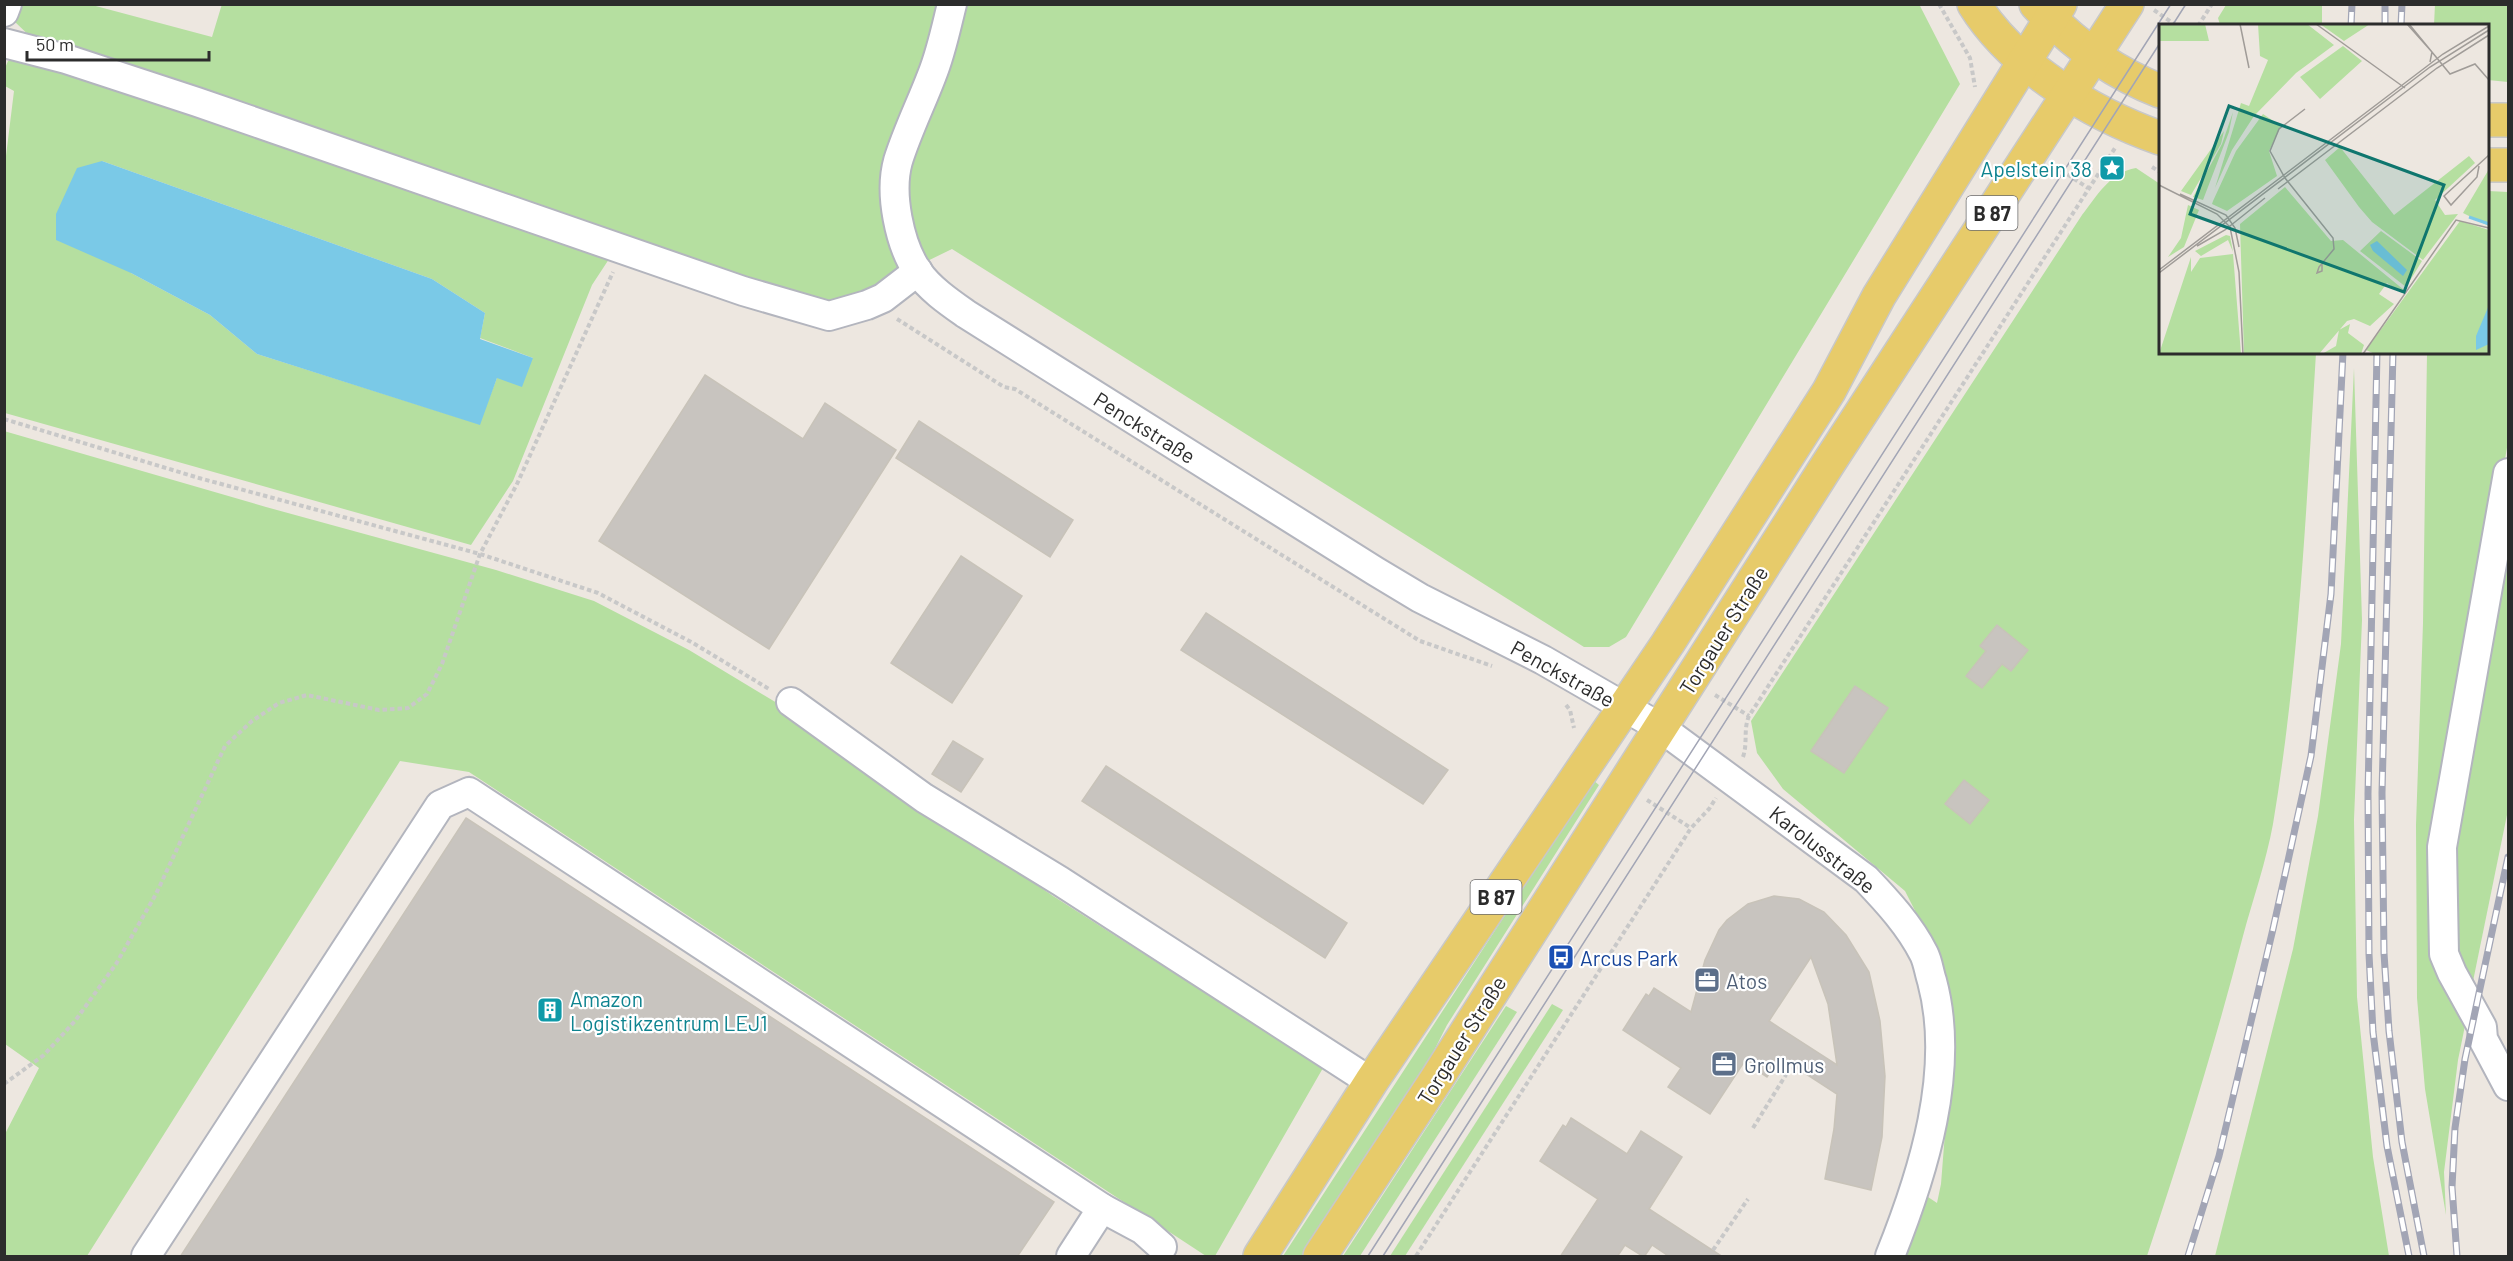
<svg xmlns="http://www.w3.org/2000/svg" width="2513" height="1261" font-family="Barlow,sans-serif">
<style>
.green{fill:#b5dfa0;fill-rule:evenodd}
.water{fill:#7ac9e7}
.building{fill:#c8c4bf;stroke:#c8c3b9;stroke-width:1.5;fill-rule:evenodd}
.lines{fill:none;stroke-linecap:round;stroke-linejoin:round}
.minor-casing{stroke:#b3b5be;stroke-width:32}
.major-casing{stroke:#c8c8c8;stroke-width:36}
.path{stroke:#c8c8c8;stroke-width:4;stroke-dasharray:4.5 3;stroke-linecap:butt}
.minor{stroke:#fff;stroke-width:28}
.major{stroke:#e7cb6a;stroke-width:33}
.tram{stroke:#a2a5b5;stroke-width:1.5}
.rail-casing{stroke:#a2a5b5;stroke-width:7}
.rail{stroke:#fff;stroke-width:4.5;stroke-dasharray:14;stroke-linecap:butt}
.labels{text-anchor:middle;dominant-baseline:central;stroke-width:4.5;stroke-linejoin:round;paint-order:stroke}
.shield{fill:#fff;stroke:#6b6b6b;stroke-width:1.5}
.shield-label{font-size:20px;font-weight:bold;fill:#2c2c2c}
.culture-label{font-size:21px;fill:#0d838f;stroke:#fff;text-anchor:end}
.street-label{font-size:21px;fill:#2c2c2c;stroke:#fff}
.transit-label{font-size:21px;fill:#164399;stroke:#fff;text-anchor:start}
.service-label{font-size:21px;fill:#4e5e75;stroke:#fff;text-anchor:start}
.inset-river{fill:none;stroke:#7ac9e7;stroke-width:3}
.inset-road{fill:none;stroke:#a09c98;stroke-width:1.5}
.view{fill:#0f766e;fill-opacity:0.15;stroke:#0f766e;stroke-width:3}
.inset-edge{fill:none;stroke:#2c2c2c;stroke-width:3}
</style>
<rect width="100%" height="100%" fill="#ede7e0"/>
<g class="green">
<path d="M 222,4 L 1919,4 L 1960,84 L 1626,637 L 1609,647 L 1584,647 L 952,249 L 827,310 L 36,42 L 15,22 L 19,5 L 92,5 L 212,37 Z"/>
<path d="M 2435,4 L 2508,5 L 2508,82 L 2488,80 L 2488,26 L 2434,25 Z"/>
<path d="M 2226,5 L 2322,5 L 2322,25 L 2220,25 L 2218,18 Z"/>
<path d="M 42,59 L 611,256 L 592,285 L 513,481 L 471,545 L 5,413 L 4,172 L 14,91 L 5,86 L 5,68 L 8,61 ZM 102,161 L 432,279 L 485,313 L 480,338 L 533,358 L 497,378 L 479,424 L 257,354 L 210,315 L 131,273 Z"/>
<path d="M 2136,168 L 2160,184 L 2160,352 L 2316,353 C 2306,510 2299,669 2273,824 C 2266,862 2253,899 2243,936 C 2215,1044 2182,1151 2147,1256 L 1905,1256 L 1928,1197 L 1937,1203 L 1941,1184 L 1949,1082 L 1935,950 L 1905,891 L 1783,789 L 1757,753 L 1751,721 L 2082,215 C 2097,196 2110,172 2136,168 Z"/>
<path d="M 2488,191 L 2508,192 L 2508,442 L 2437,846 L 2468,1011 L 2458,1060 L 2444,1172 L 2446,1215 L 2425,1089 L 2417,998 L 2416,825 L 2423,623 L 2427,353 L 2488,352 Z"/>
<path d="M 2354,368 L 2362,620 L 2354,820 L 2357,997 L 2373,1157 L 2389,1256 L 2215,1256 L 2293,949 L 2318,816 L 2341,644 Z"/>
<path d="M 4,431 L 266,507 L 496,570 L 594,601 L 689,650 L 787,709 L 831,744 L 1053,896 L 1323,1068 L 1215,1256 L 1206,1256 L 469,772 L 400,761 L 87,1256 L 5,1256 L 5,1134 L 39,1068 L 5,1044 Z"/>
<path d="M 2508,520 L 2508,810 L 2471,991 L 2457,974 L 2448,846 Z"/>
<path d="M 1593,780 L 1599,785 L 1447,1025 L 1408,1102 L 1309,1256 L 1283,1256 Z"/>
<path d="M 1552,1004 L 1563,1010 L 1405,1256 L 1390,1256 Z"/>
<path d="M 1506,1006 L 1517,1012 L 1360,1256 L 1343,1256 Z"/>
</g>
<path class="water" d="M 102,161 L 432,279 L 485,313 L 480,339 L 533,358 L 522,387 L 497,378 L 480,425 L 257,354 L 210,315 L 131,273 L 56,240 L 56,214 L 77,168 Z"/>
<g class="building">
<path d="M 705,375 L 803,439 L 825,403 L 896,450 L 769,649 L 599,541 Z"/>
<path d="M 919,421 L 1073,520 L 1050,557 L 896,458 Z"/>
<path d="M 961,556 L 1022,596 L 952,703 L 891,663 Z"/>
<path d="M 1206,613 L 1448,770 L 1423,804 L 1181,650 Z"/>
<path d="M 1997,625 L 2028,650 L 2011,671 L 2002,664 L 1982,688 L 1966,676 L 1986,651 L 1980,646 Z"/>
<path d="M 1855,686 L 1888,708 L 1844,773 L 1811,751 Z"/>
<path d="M 953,741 L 983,759 L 961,792 L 932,774 Z"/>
<path d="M 1106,766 L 1347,923 L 1325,958 L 1082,801 Z"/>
<path d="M 1964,780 L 1989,800 L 1970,824 L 1945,804 Z"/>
<path d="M 466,818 L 1054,1202 L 1017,1257 L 180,1257 Z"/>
<path d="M 1774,896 L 1799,899 L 1824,912 L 1846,935 L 1869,972 L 1880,1021 L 1885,1076 L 1882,1137 L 1871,1190 L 1825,1179 L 1834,1129 L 1837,1094 L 1780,1057 L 1767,1077 L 1744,1062 L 1710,1114 L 1668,1087 L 1681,1068 L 1623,1030 L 1646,994 L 1649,996 L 1654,988 L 1691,1012 L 1705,960 L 1719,930 L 1727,920 L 1748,904 ZM 1811,957 L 1828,1004 L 1837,1065 L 1769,1021 Z"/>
<path d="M 1571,1118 L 1627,1154 L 1641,1131 L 1682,1157 L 1649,1209 L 1723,1257 L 1670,1257 L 1652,1245 L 1644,1257 L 1625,1245 L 1617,1257 L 1560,1257 L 1598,1199 L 1540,1161 L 1563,1125 L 1566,1127 Z"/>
</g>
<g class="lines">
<defs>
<g id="minor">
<path d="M 952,4 C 946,28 941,53 932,75 C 921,104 907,132 898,161 C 889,193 899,244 918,272 C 930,289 949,302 966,314 L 1375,571 L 1420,598 L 1543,660 L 1661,728 L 1866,879 C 1888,902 1910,926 1924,954 C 1928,962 1929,972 1932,981 C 1956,1070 1923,1174 1890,1256"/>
<path d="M 4,12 L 7,4"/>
<path d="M 4,43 L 66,59 L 197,102 L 743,291 L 829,316 L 867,305 L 883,298 L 918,271"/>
<path d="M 2508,473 L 2442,847 L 2444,954 L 2452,973 L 2482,1027 L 2483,1039 L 2508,1086"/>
<path d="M 791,702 L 924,798 L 1060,881 L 1371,1082"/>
<path d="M 146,1256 L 440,805 L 469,792 L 1102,1208"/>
<path d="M 1071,1256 L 1102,1208 L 1143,1230 L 1162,1247"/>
</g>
<g id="major">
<path d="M 1974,4 C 2013,67 2092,114 2160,138"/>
<path d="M 2036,4 C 2071,42 2112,72 2160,91"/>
<path d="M 2488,120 L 2508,120"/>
<path d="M 2488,165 L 2508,165"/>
<path d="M 1260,1256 L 1371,1082 L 1668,643 L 1829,391 L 1879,296 L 2060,4"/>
<path d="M 1320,1256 L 1436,1080 L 1828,464 L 2127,4"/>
</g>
</defs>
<use href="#minor" class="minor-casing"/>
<use href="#major" class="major-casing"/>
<g class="path">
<path d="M 1939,4 L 1970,58 L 1975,87"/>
<path d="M 2154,10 L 2177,26"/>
<path d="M 2198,26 L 2212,4"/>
<path d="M 2055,166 L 2088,188"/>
<path d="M 2152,167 L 2160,172"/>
<path d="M 897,319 L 1004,387 L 1015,389 L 1420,641 L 1492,666"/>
<path d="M 4,419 L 199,478 L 480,554 L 598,593 L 693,643 L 769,689"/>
<path d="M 1715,695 L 1749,716"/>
<path d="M 1566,705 L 1570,710 L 1574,728"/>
<path d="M 1743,757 C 1748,742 1743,730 1749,716 L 2115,148"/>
<path d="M 1647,800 L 1691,828"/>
<path d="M 4,1084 L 44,1055 L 75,1021 L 116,964 L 156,894 L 225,746 L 252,721 L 279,703 L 307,695 L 379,710 L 408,708 L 427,694 L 442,664 L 480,554 L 517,484 L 613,272"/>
<path d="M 1753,1128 L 1792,1065"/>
<path d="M 1713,1250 L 1748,1199"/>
<path d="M 1416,1256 L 1691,828 L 1709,809 L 1716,798"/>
</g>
<use href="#minor" class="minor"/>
<use href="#major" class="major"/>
<g class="tram">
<path d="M 2172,26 L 2186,4"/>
<path d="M 1368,1256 L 2171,4"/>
<path d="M 1383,1256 L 2160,43"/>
</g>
<defs>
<g id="rail">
<path d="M 2351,26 L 2352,4"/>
<path d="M 2385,26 L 2385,4"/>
<path d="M 2401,26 L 2402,4"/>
<path d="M 2377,352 L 2368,794 L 2369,954 L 2373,1032 L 2387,1146 L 2409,1256"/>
<path d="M 2393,352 L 2382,793 L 2384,953 L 2389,1031 L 2402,1142 L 2424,1256"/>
<path d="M 2188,1256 L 2219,1156 L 2273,929 L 2311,756 L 2331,594 L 2343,352"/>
<path d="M 2457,1256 L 2452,1187 L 2455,1128 L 2465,1059 L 2508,857"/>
</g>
</defs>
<use href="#rail" class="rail-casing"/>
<use href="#rail" class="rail"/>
</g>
<defs>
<symbol id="sight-square" viewBox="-11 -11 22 22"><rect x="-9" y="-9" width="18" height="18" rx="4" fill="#0f9aa8" stroke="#fff"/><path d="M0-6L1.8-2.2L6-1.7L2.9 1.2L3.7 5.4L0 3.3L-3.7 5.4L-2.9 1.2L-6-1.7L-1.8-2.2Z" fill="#fff"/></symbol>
<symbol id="bus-square" viewBox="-11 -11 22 22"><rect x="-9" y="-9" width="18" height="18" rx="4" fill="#1a4fb4" stroke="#fff"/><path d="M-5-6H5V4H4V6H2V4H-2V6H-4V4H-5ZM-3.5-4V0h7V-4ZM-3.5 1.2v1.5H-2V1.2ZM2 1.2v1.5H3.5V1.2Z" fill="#fff"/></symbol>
<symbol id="office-square" viewBox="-11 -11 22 22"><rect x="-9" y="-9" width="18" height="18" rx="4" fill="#5c6f8a" stroke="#fff"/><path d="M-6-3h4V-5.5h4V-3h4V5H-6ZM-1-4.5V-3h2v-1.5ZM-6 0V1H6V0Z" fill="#fff"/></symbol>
<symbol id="building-square" viewBox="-11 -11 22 22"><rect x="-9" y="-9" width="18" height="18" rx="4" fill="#0f9aa8" stroke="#fff"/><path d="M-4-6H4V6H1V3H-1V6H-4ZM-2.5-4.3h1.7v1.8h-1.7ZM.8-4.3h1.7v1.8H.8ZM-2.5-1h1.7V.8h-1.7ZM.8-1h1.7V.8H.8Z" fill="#fff"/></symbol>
</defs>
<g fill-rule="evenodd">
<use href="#sight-square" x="2097" y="153" width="30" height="30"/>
<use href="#bus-square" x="1546" y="942" width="30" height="30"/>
<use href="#office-square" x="1692" y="965" width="30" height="30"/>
<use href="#building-square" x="535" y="995" width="30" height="30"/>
<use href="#office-square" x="1709" y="1049" width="30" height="30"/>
</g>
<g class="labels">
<g class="shield">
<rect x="1966.5" y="196" width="51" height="34" rx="4.5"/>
<rect x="1470.5" y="880" width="51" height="34" rx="4.5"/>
</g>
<g class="shield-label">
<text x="1992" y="213">B 87</text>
<text x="1496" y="897">B 87</text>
</g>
<g class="culture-label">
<text x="2092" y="168">Apelstein 38</text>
<text x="570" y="998" text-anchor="start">Amazon<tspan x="570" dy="24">Logistikzentrum LEJ1</tspan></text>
</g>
<g class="street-label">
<text transform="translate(1145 427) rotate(32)">Penckstraße</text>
<text transform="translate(1723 630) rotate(-58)">Torgauer Straße</text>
<text transform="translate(1563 673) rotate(29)">Penckstraße</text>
<text transform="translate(1823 849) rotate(38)">Karolusstraße</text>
<text transform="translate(1461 1040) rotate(-58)">Torgauer Straße</text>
</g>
<g class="transit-label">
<text x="1580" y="957">Arcus Park</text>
</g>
<g class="service-label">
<text x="1726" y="980">Atos</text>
<text x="1744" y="1064">Grollmus</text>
</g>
</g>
<g transform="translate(2159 24)">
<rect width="330" height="330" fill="#ede7e0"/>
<path d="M 0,0 L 46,0 L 50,17 L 0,17 ZM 99,0 L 148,0 L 175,21 L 137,49 L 95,92 L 73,126 L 56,164 L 82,79 L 90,82 L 109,36 L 101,32 ZM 161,0 L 211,0 L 185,17 ZM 184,22 L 203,37 L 161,75 L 141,53 ZM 74,88 L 70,108 L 44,176 L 34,173 L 63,120 ZM 104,90 L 122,102 L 110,127 L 118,152 L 68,187 L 53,180 L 54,177 L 77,127 ZM 65,107 L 62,120 L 32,171 L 22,167 ZM 181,123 L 235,191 L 310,132 L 316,139 L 276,176 L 286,191 L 299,190 L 264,236 L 213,198 L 200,183 L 166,136 ZM 330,145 L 330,202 L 304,189 ZM 126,163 L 172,217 L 184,216 L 245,266 L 243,269 L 228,259 L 220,270 L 235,280 L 211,302 L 195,295 L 188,297 L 160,330 L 85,330 L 81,200 ZM 29,181 L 40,186 L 25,223 L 9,233 L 22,214 ZM 301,197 L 330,206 L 330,330 L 216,330 L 207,326 ZM 222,207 L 263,237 L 247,263 L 201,227 ZM 67,211 L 71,212 L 74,228 L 69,216 L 42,232 L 36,227 ZM 74,230 L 82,330 L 0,330 L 32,233 L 32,248 L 41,234 ZM 191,300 L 189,309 L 205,321 L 202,330 L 163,330 L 177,322 L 180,306 Z" fill="#b5dfa0"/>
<path d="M 218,217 L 248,246 L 244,252 L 214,227 L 211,221 ZM 330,281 L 330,320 L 317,326 L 317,312 Z" fill="#7ac9e7"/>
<path class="inset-river" d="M 310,193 L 330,200"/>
<path class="inset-road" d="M 81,0 L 90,44M 157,0 L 246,64M 248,0 L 273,28 L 271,38M 250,0 L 291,50 L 316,40 L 330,56M 146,85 L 120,105 L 111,127 L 126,154 L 174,214 L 175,225 L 160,243 L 158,249 L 163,247 L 163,240M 320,142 L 318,153 L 292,181 L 285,172 L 330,131M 0,161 L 58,190 L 71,203 L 80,248 L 84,330M 119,165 L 278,44 L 330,11M 21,170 L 67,191 L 76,204 L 80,223M 38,222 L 66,206 L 106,174M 0,246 L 284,30 L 330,2M 0,249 L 271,43 L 330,6M 204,330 L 297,196 L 330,204"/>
<path class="view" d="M 70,82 L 285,161 L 245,268 L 31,190 Z"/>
<rect width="330" height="330" class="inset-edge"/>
</g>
<rect width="2513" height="1261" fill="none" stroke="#2c2c2c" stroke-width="12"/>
<path d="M27 51v9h182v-9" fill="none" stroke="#2c2c2c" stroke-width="3"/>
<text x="36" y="51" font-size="18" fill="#2c2c2c" stroke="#ffffff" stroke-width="4.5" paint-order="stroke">50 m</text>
</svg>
